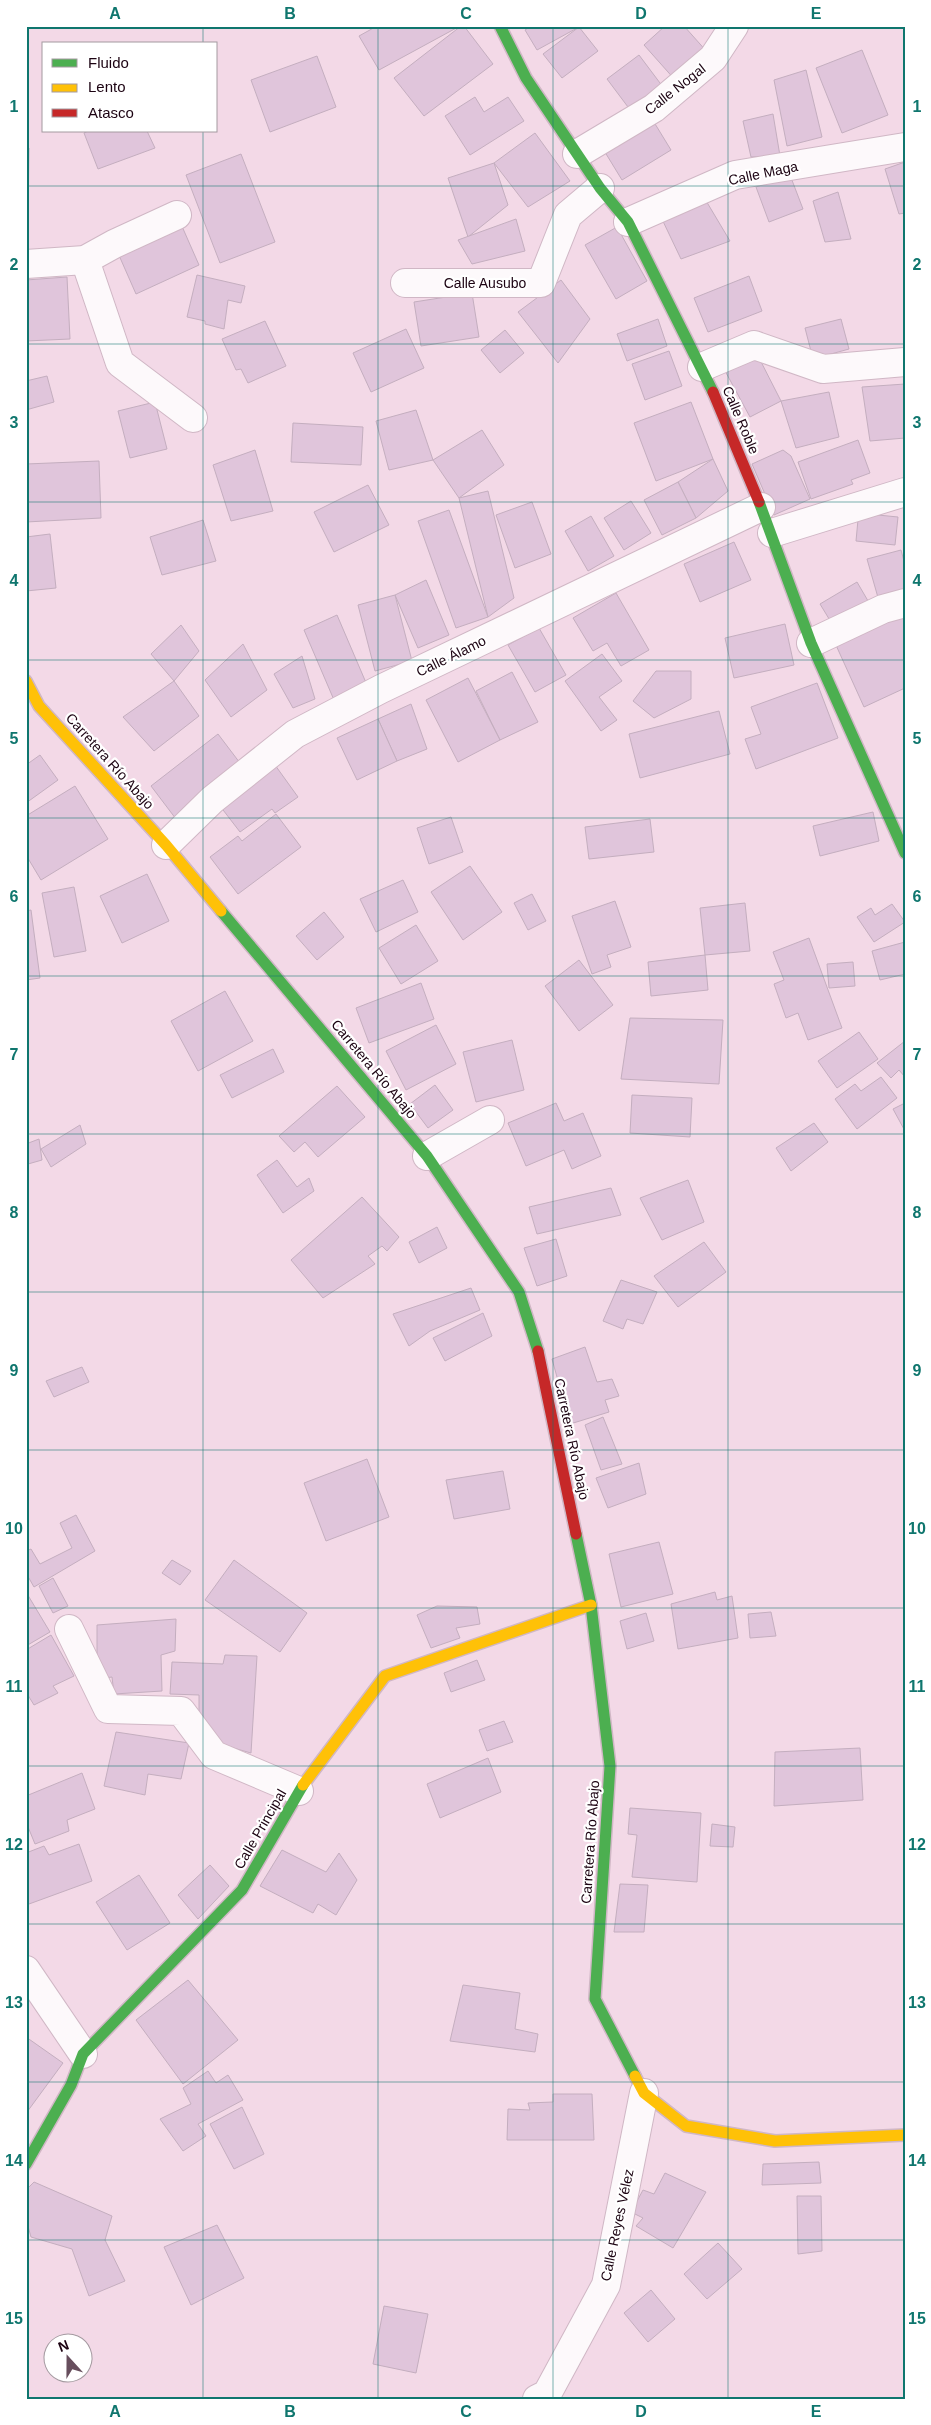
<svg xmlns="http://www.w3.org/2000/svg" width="931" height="2425" font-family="Helvetica,sans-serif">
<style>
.building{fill:#e0c5db;stroke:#c4aebf}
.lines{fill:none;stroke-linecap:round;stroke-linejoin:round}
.street-casing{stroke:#d0b7c5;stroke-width:30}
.fast-casing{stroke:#d0b7c5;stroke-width:14}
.slow-casing{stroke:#d0b7c5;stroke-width:14}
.jam-casing{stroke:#d0b7c5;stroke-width:14}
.street{stroke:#fdf9fb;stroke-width:28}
.fast{stroke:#4caf50;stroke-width:11}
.slow{stroke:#ffc107;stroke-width:11}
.jam{stroke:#c62828;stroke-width:11}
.grid{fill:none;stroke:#0f766e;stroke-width:1;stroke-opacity:0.55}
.labels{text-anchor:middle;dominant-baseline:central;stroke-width:4.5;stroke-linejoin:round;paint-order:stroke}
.street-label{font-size:14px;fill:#1c0312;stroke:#fff}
.neatline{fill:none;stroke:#0f766e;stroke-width:2}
.grid-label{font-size:16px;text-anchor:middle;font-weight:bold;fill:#0f766e}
</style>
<rect width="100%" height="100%" fill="#f3d9e7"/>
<g class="building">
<path d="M 377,26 L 460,26 L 379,70 L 359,36 Z"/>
<path d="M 461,26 L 464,26 L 493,64 L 424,116 L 394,78 Z"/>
<path d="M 531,26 L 579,26 L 579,27 L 537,50 L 525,30 Z"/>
<path d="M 665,26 L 684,26 L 708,53 L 676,81 L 644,45 Z"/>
<path d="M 579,27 L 598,51 L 562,78 L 543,54 Z"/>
<path d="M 862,50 L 888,115 L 842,133 L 816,68 Z"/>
<path d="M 639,55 L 666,91 L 634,115 L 607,79 Z"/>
<path d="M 317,56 L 336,107 L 270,132 L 251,80 Z"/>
<path d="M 806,70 L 822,137 L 787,146 L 774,80 Z"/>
<path d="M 475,97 L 484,112 L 508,97 L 524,121 L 470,155 L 445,116 Z"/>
<path d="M 649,114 L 671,150 L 622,180 L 600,144 Z"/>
<path d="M 773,114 L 780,156 L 751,157 L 743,121 Z"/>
<path d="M 88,131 L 147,131 L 155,148 L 98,169 L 84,133 Z"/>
<path d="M 535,133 L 570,181 L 528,207 L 494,163 Z"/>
<path d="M 26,148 L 29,148 L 28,222 L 26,222 Z"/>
<path d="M 241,154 L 275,242 L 220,263 L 186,175 Z"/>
<path d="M 905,162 L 905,213 L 899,214 L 885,169 Z"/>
<path d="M 494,163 L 508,205 L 468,237 L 448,178 Z"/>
<path d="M 790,175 L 803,209 L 769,222 L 756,187 Z"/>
<path d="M 838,192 L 851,239 L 825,242 L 813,201 Z"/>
<path d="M 702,194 L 730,241 L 681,259 L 660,215 Z"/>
<path d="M 177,215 L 199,265 L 136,294 L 114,244 Z"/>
<path d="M 516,219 L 525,251 L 472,264 L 458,240 Z"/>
<path d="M 617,227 L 647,281 L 616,299 L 585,245 Z"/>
<path d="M 197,275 L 245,286 L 241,303 L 228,300 L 224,329 L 205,324 L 205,321 L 187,317 Z"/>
<path d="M 749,276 L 762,311 L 708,332 L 694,298 Z"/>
<path d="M 67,277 L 70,339 L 26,341 L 26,280 Z"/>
<path d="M 561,280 L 590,319 L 558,363 L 518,312 Z"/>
<path d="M 472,293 L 479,337 L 421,346 L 414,302 Z"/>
<path d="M 658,319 L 667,346 L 627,361 L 617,334 Z"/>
<path d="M 841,319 L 849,349 L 813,359 L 805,328 Z"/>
<path d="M 265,321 L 286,366 L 248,383 L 241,369 L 236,370 L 222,339 Z"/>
<path d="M 406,329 L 424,368 L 371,392 L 353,353 Z"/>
<path d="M 505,330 L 524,353 L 500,373 L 481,350 Z"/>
<path d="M 669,351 L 682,386 L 645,400 L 632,364 Z"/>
<path d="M 756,352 L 781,401 L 750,417 L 724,369 Z"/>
<path d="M 47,376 L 54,402 L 26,410 L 26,381 Z"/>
<path d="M 905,384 L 905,438 L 870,441 L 862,387 Z"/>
<path d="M 829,392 L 839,437 L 796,448 L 781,401 Z"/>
<path d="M 155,402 L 167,449 L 130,458 L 118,411 Z"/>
<path d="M 691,402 L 713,459 L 656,481 L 634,423 Z"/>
<path d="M 416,410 L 433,460 L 389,470 L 376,421 Z"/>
<path d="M 293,423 L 363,427 L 361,465 L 291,462 Z"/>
<path d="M 482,430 L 504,465 L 459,498 L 433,460 Z"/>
<path d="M 858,440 L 870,473 L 851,480 L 853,484 L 811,499 L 798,462 Z"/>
<path d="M 255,450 L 273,511 L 231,521 L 213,465 Z"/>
<path d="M 783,450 L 791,456 L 810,499 L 774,515 L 752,464 Z"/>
<path d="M 713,459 L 728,491 L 696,518 L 678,482 Z"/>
<path d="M 99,461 L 101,518 L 26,522 L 26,464 Z"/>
<path d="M 678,482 L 696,518 L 662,535 L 644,500 Z"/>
<path d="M 368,485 L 389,525 L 334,552 L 314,512 Z"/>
<path d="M 488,491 L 514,598 L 488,617 L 459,498 Z"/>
<path d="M 631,501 L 651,533 L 624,550 L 604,518 Z"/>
<path d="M 532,502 L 551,554 L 515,568 L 496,515 Z"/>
<path d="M 859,509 L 868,514 L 898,517 L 895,545 L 856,541 Z"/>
<path d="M 449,510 L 488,617 L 456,628 L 418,521 Z"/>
<path d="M 591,516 L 614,556 L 588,571 L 565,531 Z"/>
<path d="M 203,520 L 216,561 L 162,575 L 150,537 Z"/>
<path d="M 50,534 L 56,588 L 26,591 L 26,537 Z"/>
<path d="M 734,542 L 751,580 L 700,602 L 684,564 Z"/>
<path d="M 901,550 L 905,565 L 905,594 L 879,601 L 867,559 Z"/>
<path d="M 426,580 L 449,635 L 418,648 L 395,595 Z"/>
<path d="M 857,582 L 871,606 L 834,627 L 820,604 Z"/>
<path d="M 616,593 L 649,650 L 621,666 L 607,643 L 593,651 L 573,618 Z"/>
<path d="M 395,595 L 412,661 L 375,671 L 358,605 Z"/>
<path d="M 905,613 L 905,688 L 864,707 L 835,643 Z"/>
<path d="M 337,615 L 367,685 L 334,700 L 304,630 Z"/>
<path d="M 785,624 L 794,665 L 734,678 L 725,638 Z"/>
<path d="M 181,625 L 199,651 L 174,681 L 151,654 Z"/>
<path d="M 539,628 L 566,675 L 535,692 L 508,645 Z"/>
<path d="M 243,644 L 267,690 L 231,717 L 205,680 Z"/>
<path d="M 602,654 L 622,681 L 599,697 L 617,720 L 601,731 L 565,681 Z"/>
<path d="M 302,656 L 315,699 L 293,708 L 274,674 Z"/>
<path d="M 656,671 L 691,671 L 691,699 L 654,718 L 633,701 Z"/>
<path d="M 512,672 L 538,722 L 500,740 L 476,691 Z"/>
<path d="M 468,678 L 500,740 L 458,762 L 426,700 Z"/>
<path d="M 174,681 L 199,716 L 154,751 L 123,717 Z"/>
<path d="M 817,683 L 838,738 L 756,769 L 745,739 L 761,734 L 751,707 Z"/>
<path d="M 411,704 L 427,749 L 397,761 L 378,719 Z"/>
<path d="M 719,711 L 730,754 L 640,778 L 629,734 Z"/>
<path d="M 378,719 L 397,761 L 357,780 L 337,738 Z"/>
<path d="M 218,734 L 243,767 L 176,819 L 151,786 Z"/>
<path d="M 40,755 L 58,780 L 26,803 L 26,765 Z"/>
<path d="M 275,765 L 298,797 L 275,813 L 272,809 L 240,832 L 220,806 Z"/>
<path d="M 75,786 L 108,839 L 41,880 L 26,855 L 26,816 Z"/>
<path d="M 873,812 L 879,841 L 820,856 L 813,826 Z"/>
<path d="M 276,814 L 301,847 L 238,894 L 210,857 L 238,836 L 242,841 Z"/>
<path d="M 451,817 L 463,852 L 429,864 L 417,828 Z"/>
<path d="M 650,819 L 654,852 L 589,859 L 585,827 Z"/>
<path d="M 470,866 L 502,912 L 463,940 L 431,892 Z"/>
<path d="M 147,874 L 169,921 L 122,943 L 100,896 Z"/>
<path d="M 403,880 L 418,912 L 376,932 L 360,899 Z"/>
<path d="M 74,887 L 86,951 L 54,957 L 42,893 Z"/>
<path d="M 532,894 L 546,921 L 528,930 L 514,903 Z"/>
<path d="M 615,901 L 631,947 L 607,955 L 611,967 L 592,974 L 572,916 Z"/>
<path d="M 745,903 L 750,951 L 705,955 L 700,908 Z"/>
<path d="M 892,904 L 905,922 L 874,942 L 857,917 L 871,908 L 875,915 Z"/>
<path d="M 31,910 L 40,978 L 26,980 L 26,911 Z"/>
<path d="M 324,912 L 344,937 L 317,960 L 296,936 Z"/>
<path d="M 416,925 L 438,961 L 401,984 L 379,948 Z"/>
<path d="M 809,938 L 842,1028 L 808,1040 L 798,1013 L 786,1018 L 774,984 L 784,980 L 773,952 Z"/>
<path d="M 905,942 L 905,974 L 880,980 L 872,951 Z"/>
<path d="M 705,955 L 708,990 L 651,996 L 648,962 Z"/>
<path d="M 579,960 L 613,1005 L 579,1031 L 545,986 Z"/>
<path d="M 853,962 L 855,986 L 829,988 L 827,964 Z"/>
<path d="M 421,983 L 434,1019 L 369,1043 L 356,1008 Z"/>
<path d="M 225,991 L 253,1041 L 198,1071 L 171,1021 Z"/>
<path d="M 630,1018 L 723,1020 L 719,1084 L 621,1079 Z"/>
<path d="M 436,1025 L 456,1064 L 406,1090 L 386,1051 Z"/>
<path d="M 859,1032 L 878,1059 L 837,1088 L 818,1061 Z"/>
<path d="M 512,1040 L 524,1090 L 476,1102 L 463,1052 Z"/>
<path d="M 905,1041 L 905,1077 L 899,1070 L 891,1078 L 877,1063 Z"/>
<path d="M 273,1049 L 284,1072 L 232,1098 L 220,1075 Z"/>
<path d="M 881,1077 L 897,1098 L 857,1129 L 835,1099 L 855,1084 L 861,1091 Z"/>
<path d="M 435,1085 L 453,1110 L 428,1128 L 410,1104 Z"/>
<path d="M 337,1086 L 365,1117 L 318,1157 L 305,1142 L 294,1152 L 279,1136 Z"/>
<path d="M 632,1095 L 692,1098 L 690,1137 L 630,1133 Z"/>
<path d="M 556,1103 L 564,1121 L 583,1113 L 601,1156 L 572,1169 L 564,1150 L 526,1166 L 508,1123 Z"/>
<path d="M 905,1103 L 905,1131 L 893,1109 Z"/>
<path d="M 814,1123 L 828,1142 L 791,1171 L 776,1148 Z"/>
<path d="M 80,1125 L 86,1144 L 51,1167 L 41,1149 Z"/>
<path d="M 39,1139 L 42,1160 L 28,1164 L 26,1144 Z"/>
<path d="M 277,1160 L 297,1187 L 309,1178 L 314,1191 L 283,1213 L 257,1175 Z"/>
<path d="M 688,1180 L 704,1222 L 662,1240 L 640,1198 Z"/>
<path d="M 611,1188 L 621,1215 L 537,1234 L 529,1207 Z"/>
<path d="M 362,1197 L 399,1237 L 387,1251 L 382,1246 L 368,1256 L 375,1264 L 323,1298 L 291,1260 Z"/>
<path d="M 437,1227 L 447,1248 L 419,1263 L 409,1242 Z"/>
<path d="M 556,1239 L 567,1276 L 537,1286 L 524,1248 Z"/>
<path d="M 704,1242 L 726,1272 L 678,1307 L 654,1276 Z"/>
<path d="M 621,1280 L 657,1292 L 643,1324 L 627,1319 L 623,1329 L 603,1321 Z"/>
<path d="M 471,1288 L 480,1310 L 430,1331 L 409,1346 L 393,1314 Z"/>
<path d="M 483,1313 L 492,1336 L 445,1361 L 433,1338 Z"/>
<path d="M 585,1347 L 597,1382 L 612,1379 L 619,1396 L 605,1400 L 609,1412 L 570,1424 L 552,1359 Z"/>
<path d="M 82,1367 L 89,1382 L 54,1397 L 46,1381 Z"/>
<path d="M 603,1417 L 622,1464 L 601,1470 L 585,1425 Z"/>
<path d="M 367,1459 L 389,1517 L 326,1541 L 304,1483 Z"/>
<path d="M 639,1463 L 646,1494 L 608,1508 L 596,1478 Z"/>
<path d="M 503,1471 L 510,1509 L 454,1519 L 446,1480 Z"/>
<path d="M 76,1515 L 95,1551 L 34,1587 L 26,1573 L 26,1551 L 31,1549 L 40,1564 L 72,1548 L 60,1523 Z"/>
<path d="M 659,1542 L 673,1594 L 621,1607 L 609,1554 Z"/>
<path d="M 172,1560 L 191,1571 L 180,1585 L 162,1573 Z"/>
<path d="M 234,1560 L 307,1613 L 280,1652 L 205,1600 Z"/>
<path d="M 53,1578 L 68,1606 L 53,1613 L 39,1586 Z"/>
<path d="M 26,1592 L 50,1632 L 26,1646 Z"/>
<path d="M 715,1592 L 717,1600 L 732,1596 L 738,1638 L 678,1649 L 671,1604 Z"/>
<path d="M 437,1606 L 477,1607 L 480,1624 L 456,1628 L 460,1638 L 431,1648 L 417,1615 Z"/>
<path d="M 771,1612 L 776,1636 L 750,1638 L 748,1614 Z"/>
<path d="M 646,1613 L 654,1641 L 627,1649 L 620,1621 Z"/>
<path d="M 176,1619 L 175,1651 L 161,1655 L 162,1691 L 114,1694 L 112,1677 L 97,1679 L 97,1625 Z"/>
<path d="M 51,1635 L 74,1676 L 53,1686 L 58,1693 L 34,1705 L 26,1692 L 26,1650 Z"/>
<path d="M 225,1655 L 257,1656 L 251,1753 L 216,1743 L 199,1722 L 199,1695 L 170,1694 L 172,1662 L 223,1664 Z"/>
<path d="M 477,1660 L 485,1680 L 451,1692 L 444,1673 Z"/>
<path d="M 504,1721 L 513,1742 L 487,1751 L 479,1730 Z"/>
<path d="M 116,1732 L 189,1743 L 181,1779 L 148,1774 L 145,1795 L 104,1786 Z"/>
<path d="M 860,1748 L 863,1800 L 774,1806 L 775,1752 Z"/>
<path d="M 488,1758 L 501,1792 L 440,1818 L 427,1784 Z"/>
<path d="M 82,1773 L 95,1809 L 67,1820 L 69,1831 L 35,1844 L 26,1822 L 26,1796 Z"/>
<path d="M 630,1808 L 701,1813 L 697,1882 L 632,1877 L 637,1835 L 628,1834 Z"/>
<path d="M 712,1824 L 735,1827 L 733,1847 L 710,1846 Z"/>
<path d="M 79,1844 L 92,1881 L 29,1904 L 26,1896 L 26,1853 L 44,1846 L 49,1855 Z"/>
<path d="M 282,1850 L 326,1872 L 339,1853 L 357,1880 L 336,1915 L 318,1904 L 313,1913 L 260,1886 Z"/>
<path d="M 210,1865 L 229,1886 L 198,1919 L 178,1895 Z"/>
<path d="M 139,1875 L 170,1923 L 127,1950 L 96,1902 Z"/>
<path d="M 620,1884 L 648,1885 L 644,1932 L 614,1932 Z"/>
<path d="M 188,1980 L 238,2040 L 183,2084 L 136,2020 Z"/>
<path d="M 463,1985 L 520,1993 L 515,2029 L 538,2034 L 535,2052 L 450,2041 Z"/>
<path d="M 26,2037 L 63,2063 L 27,2112 L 26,2112 Z"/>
<path d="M 208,2071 L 216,2083 L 228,2075 L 243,2100 L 198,2124 L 206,2136 L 183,2151 L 160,2119 L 191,2104 L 183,2088 Z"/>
<path d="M 553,2094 L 592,2094 L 594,2140 L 507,2140 L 508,2109 L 530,2110 L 528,2103 L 553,2102 Z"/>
<path d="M 242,2107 L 264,2154 L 234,2169 L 210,2124 Z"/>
<path d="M 819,2162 L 821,2183 L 762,2185 L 763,2164 Z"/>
<path d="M 665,2173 L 706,2192 L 673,2248 L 636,2226 L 643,2218 L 631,2212 L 643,2190 L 654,2194 Z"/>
<path d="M 34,2182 L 112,2216 L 105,2240 L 125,2281 L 89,2296 L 72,2249 L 31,2237 L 26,2219 L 26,2190 Z"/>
<path d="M 797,2196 L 821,2196 L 822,2251 L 798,2254 Z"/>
<path d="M 217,2225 L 244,2278 L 191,2305 L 164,2247 Z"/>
<path d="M 718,2243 L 742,2269 L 707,2299 L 684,2274 Z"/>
<path d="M 651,2290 L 675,2319 L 648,2342 L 624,2313 Z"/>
<path d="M 384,2306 L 428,2314 L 416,2373 L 373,2364 Z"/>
</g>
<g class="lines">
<defs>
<g id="street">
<path d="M 577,154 L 654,108 L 713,58 L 734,26"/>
<path d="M 628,222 L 735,175 L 905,147"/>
<path d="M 85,260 L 120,363 L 193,418"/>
<path d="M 26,264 L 85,260 L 114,244 L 177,215"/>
<path d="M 405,283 L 541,283 L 568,215 L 600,188"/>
<path d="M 702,367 L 754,345 L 823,369 L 905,362"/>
<path d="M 772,533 L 905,492"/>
<path d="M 811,643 L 883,609 L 905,603"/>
<path d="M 166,845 L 212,800 L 295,734 L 381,689 L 761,507"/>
<path d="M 427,1156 L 490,1120"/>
<path d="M 69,1629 L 108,1709 L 181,1711 L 214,1755 L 299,1791"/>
<path d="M 26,1970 L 83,2054"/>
<path d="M 537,2399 L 547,2394 L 606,2285 L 644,2093"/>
</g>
<g id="fast">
<path d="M 500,26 L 526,78 L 600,188 L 628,222 L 713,392"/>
<path d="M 759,502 L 811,643 L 905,853"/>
<path d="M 221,911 L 427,1156 L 519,1292 L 538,1351"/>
<path d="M 576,1534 L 591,1605 L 610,1766 L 595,1999 L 635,2076"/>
<path d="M 26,2164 L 71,2085 L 83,2054 L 242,1890 L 303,1785"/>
</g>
<g id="slow">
<path d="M 26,681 L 39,706 L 166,845 L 221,911"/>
<path d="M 303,1785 L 385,1676 L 591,1605"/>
<path d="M 635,2076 L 644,2093 L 686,2126 L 775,2141 L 905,2135"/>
</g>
<g id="jam">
<path d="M 713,392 L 759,502"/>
<path d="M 538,1351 L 576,1534"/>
</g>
</defs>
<use href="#street" class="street-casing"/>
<use href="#fast" class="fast-casing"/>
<use href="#slow" class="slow-casing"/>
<use href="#jam" class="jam-casing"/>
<use href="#street" class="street"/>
<use href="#fast" class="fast"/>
<use href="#slow" class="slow"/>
<use href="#jam" class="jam"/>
</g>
<path class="grid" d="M 203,26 L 203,44M 378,26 L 378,2399M 553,26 L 553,2399M 728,26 L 728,2399M 203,131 L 203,2399M 26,186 L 905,186M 26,344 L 905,344M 26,502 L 905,502M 26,660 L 905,660M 26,818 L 905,818M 26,976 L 905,976M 26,1134 L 905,1134M 26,1292 L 905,1292M 26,1450 L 905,1450M 26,1608 L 905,1608M 26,1766 L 905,1766M 26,1924 L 905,1924M 26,2082 L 905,2082M 26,2240 L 905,2240"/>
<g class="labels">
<g class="street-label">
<text transform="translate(675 89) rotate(-38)">Calle Nogal</text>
<text transform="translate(763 173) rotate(-12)">Calle Maga</text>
<text x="485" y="283">Calle Ausubo</text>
<text transform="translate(741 420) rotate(67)">Calle Roble</text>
<text transform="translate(451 656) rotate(-26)">Calle Álamo</text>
<text transform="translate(110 761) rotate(48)">Carretera Río Abajo</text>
<text transform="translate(374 1069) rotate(50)">Carretera Río Abajo</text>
<text transform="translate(572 1439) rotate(78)">Carretera Río Abajo</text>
<text transform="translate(260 1829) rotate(-60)">Calle Principal</text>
<text transform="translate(590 1842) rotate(-86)">Carretera Río Abajo</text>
<text transform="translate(617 2225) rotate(-78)">Calle Reyes Vélez</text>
</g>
</g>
<rect width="931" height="2425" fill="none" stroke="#ffffff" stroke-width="55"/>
<rect x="42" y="42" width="175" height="90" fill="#ffffff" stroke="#a49aa0"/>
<rect x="52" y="59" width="25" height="8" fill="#4caf50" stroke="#a49aa0"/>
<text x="88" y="68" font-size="15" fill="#1c0312">Fluido</text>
<rect x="52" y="84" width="25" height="8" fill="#ffc107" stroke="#a49aa0"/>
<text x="88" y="92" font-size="15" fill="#1c0312">Lento</text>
<rect x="52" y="109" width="25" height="8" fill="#c62828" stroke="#a49aa0"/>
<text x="88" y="118" font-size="15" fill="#1c0312">Atasco</text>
<g transform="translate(68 2358) rotate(339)"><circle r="24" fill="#ffffff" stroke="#a49aa0"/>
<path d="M0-4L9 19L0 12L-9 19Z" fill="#674e5d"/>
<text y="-8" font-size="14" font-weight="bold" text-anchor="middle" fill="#1c0312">N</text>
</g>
<rect x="28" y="28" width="876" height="2370" class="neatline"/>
<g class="grid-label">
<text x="115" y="19">A</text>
<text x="290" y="19">B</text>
<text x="466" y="19">C</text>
<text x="641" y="19">D</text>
<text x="816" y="19">E</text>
<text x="14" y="112">1</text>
<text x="917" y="112">1</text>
<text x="14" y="270">2</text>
<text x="917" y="270">2</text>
<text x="14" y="428">3</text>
<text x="917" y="428">3</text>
<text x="14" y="586">4</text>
<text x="917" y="586">4</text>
<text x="14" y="744">5</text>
<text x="917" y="744">5</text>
<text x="14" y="902">6</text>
<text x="917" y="902">6</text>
<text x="14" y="1060">7</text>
<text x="917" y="1060">7</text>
<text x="14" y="1218">8</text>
<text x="917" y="1218">8</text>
<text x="14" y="1376">9</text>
<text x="917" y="1376">9</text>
<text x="14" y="1534">10</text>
<text x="917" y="1534">10</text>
<text x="14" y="1692">11</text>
<text x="917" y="1692">11</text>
<text x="14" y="1850">12</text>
<text x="917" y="1850">12</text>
<text x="14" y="2008">13</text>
<text x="917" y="2008">13</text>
<text x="14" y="2166">14</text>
<text x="917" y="2166">14</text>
<text x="14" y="2324">15</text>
<text x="917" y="2324">15</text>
<text x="115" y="2417">A</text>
<text x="290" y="2417">B</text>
<text x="466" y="2417">C</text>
<text x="641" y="2417">D</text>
<text x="816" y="2417">E</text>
</g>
</svg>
